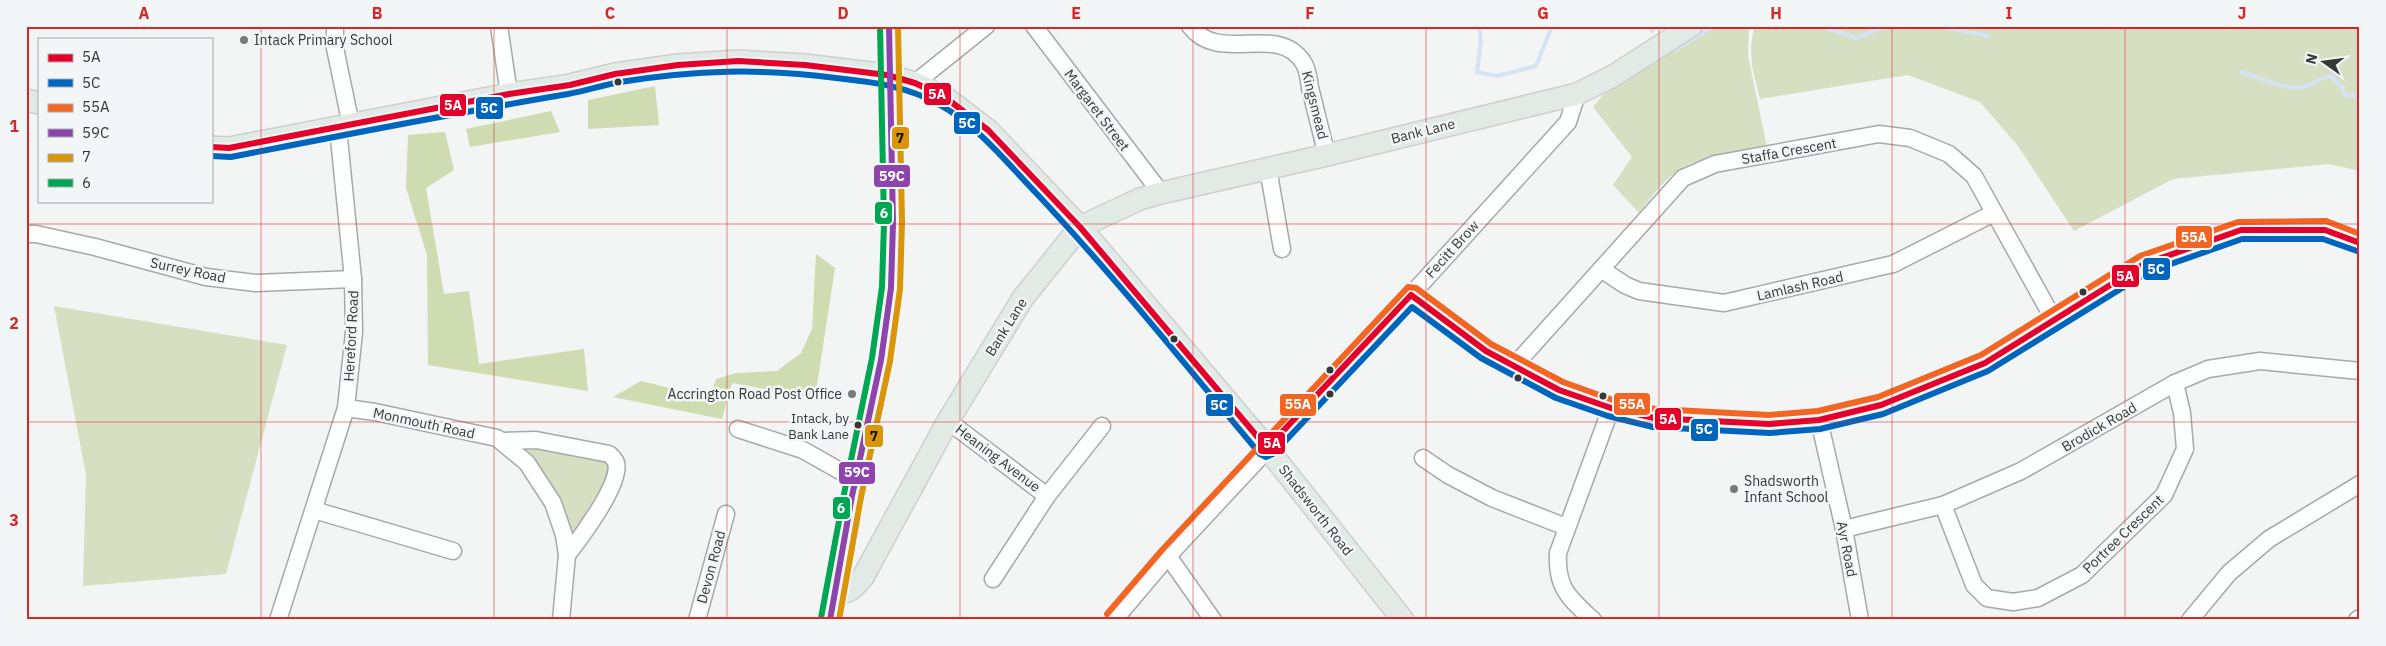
<svg xmlns="http://www.w3.org/2000/svg" width="2386" height="646" font-family="'IBM Plex Sans',sans-serif">
<style>
.green{fill:#d6dfc2}
.forest{fill:#cfdbb1}
.lines{fill:none;stroke-linecap:round;stroke-linejoin:round}
.stream{stroke:#d6e3f5;stroke-width:4}
.minor-casing{stroke:#a7a9a9;stroke-width:19}
.major-casing{stroke:#cfcfcf;stroke-width:24}
.minor{stroke:#fdfefe;stroke-width:16}
.major{stroke:#e1eae5;stroke-width:21}
.bus-1-casing{stroke:#f2f6f6;stroke-width:10}
.bus-2-casing{stroke:#f2f6f6;stroke-width:10}
.bus-3-casing{stroke:#f2f6f6;stroke-width:10}
.bus-4-casing{stroke:#f2f6f6;stroke-width:10}
.bus-5-casing{stroke:#f2f6f6;stroke-width:10}
.bus-6-casing{stroke:#f2f6f6;stroke-width:10}
.bus-1{stroke:#e4002b;stroke-width:6}
.bus-2{stroke:#0065bd;stroke-width:6}
.bus-3{stroke:#f26522;stroke-width:6}
.bus-4{stroke:#8e44ad;stroke-width:6}
.bus-5{stroke:#da9508;stroke-width:6}
.bus-6{stroke:#00a651;stroke-width:6}
.grid{fill:none;stroke:#d62828;stroke-width:1;stroke-opacity:0.55}
.poi-dot{fill:#787a7a;stroke:#f2f6f6;stroke-width:2}
.bus-dot{fill:#363737;stroke:#f2f6f6;stroke-width:2}
.labels{text-anchor:middle;dominant-baseline:central;stroke-width:5;stroke-linejoin:round;paint-order:stroke}
.bus-label{font-size:13px;fill:#363737;stroke:#f2f6f6;text-anchor:end}
.poi-label{font-size:14px;fill:#363737;stroke:#f2f6f6;text-anchor:start}
.street-label{font-size:14px;fill:#363737;stroke:#f2f6f6}
.line-badge{stroke:#f2f6f6;stroke-width:2}
.badge-label{font-size:14px;text-anchor:middle;font-weight:bold;fill:#fff}
.pale-badge-label{font-size:14px;text-anchor:middle;font-weight:bold;fill:#111}
.neatline{fill:none;stroke:#d62828;stroke-width:2}
.grid-label{font-size:16px;text-anchor:middle;font-weight:bold;fill:#d62828}
</style>
<rect width="100%" height="100%" fill="#f3f5f5"/>
<g class="green">
<path d="M 1704,26 L 1749,26 L 1748,56 L 1767,147 C 1743,152 1715,154 1692,163 C 1669,172 1653,195 1639,213 L 1613,185 L 1632,157 L 1593,107 L 1611,85 Z"/>
<path d="M 1754,26 L 2360,26 L 2360,171 L 2329,164 L 2173,179 L 2074,231 L 2018,146 L 1980,102 L 1908,75 L 1760,99 L 1752,66 L 1751,47 Z"/>
<path d="M 54,306 L 287,345 L 226,574 L 83,586 L 86,475 Z"/>
<path d="M 501,441 L 616,463 L 567,555 L 553,503 Z"/>
</g>
<g class="forest">
<path d="M 655,86 L 659,125 L 588,129 L 588,100 Z"/>
<path d="M 551,111 L 560,132 L 470,147 L 466,129 Z"/>
<path d="M 445,132 L 454,170 L 426,188 L 444,294 L 469,291 L 479,364 L 584,349 L 588,391 L 428,365 L 427,255 L 406,188 L 408,135 Z"/>
<path d="M 816,254 L 835,268 L 815,398 L 732,383 L 722,419 L 613,397 L 641,381 L 710,398 L 716,379 L 736,373 L 777,371 L 801,353 L 812,329 Z"/>
</g>
<g class="lines">
<g class="stream">
<path d="M 1479,26 L 1481,40 L 1477,72 L 1497,76 L 1536,66 L 1552,26"/>
<path d="M 1647,26 L 1653,31"/>
<path d="M 1820,26 L 1856,38 L 1888,26"/>
<path d="M 1939,26 L 1989,36"/>
<path d="M 1675,50 L 1714,26"/>
<path d="M 2242,72 C 2257,77 2288,91 2303,87 C 2314,85 2320,77 2331,76 L 2342,87 L 2345,95 L 2356,96 L 2360,90"/>
</g>
<defs>
<g id="minor">
<path d="M 335,26 L 335,48 L 351,125"/>
<path d="M 499,26 L 509,94"/>
<path d="M 1034,26 L 1161,193"/>
<path d="M 1190,26 C 1219,65 1277,22 1303,62 C 1308,69 1309,80 1310,88 C 1316,111 1321,133 1327,155"/>
<path d="M 915,83 L 986,26"/>
<path d="M 1268,168 L 1282,249"/>
<path d="M 26,234 L 36,234 L 95,247 L 206,277 L 256,283 L 353,279"/>
<path d="M 1601,269 L 1625,285 L 1639,291 L 1724,303 L 1893,264 L 1994,213"/>
<path d="M 1411,295 L 1486,351 L 1559,390 L 1611,408 L 1654,418 L 1769,424 L 1819,420 L 1881,405 L 1985,363 L 2144,264 L 2241,230 L 2325,230 L 2360,243"/>
<path d="M 1514,366 L 1683,178 L 1715,164 L 1879,134 L 1910,138 L 1949,154 L 1974,176 L 2054,320"/>
<path d="M 346,408 L 375,412 L 497,438 L 527,463 L 553,503 L 564,535 L 567,555 L 561,620"/>
<path d="M 1819,420 L 1844,529 L 1860,620"/>
<path d="M 948,421 L 1047,496"/>
<path d="M 738,429 L 803,450 L 856,480"/>
<path d="M 501,441 L 536,440 L 609,454 C 611,456 616,460 616,463 C 622,483 579,540 567,555"/>
<path d="M 1423,458 L 1448,475 L 1492,498 L 1566,527"/>
<path d="M 1943,505 L 1974,585 L 1987,598 L 2013,602 L 2038,598 L 2082,575 L 2164,495 L 2185,449 L 2182,413 L 2175,383"/>
<path d="M 314,510 L 453,551"/>
<path d="M 1844,529 L 1943,505 L 2021,471 L 2175,383 L 2208,369 L 2260,361 L 2360,371"/>
<path d="M 1168,556 L 1213,620"/>
<path d="M 993,579 L 1047,496 L 1102,426"/>
<path d="M 278,620 L 346,408 L 354,332 L 353,279 L 338,128"/>
<path d="M 697,620 L 726,514"/>
<path d="M 1114,620 L 1168,556 L 1411,295 L 1568,122 L 1577,94"/>
<path d="M 1593,620 C 1569,598 1556,588 1558,553 L 1611,408"/>
<path d="M 2190,620 L 2229,573 L 2269,539 L 2360,484"/>
<path d="M 2357,620 L 2360,618"/>
</g>
<g id="major">
<path d="M 26,100 L 39,103"/>
<path d="M 211,147 L 229,148 L 509,94 L 570,85 L 615,74 L 678,65 L 738,61 L 805,65 L 887,75 L 915,83 L 946,98 L 988,130 L 1080,227 L 1267,448 L 1403,620"/>
<path d="M 835,593 C 849,594 855,587 863,577 L 948,421 L 1023,298 L 1080,227 L 1140,199 L 1161,193 L 1327,155 L 1577,94 L 1613,76 L 1691,26"/>
<path d="M 830,620 C 839,573 846,525 856,478 C 870,415 885,352 891,288 C 898,201 886,113 889,26"/>
</g>
</defs>
<use href="#minor" class="minor-casing"/>
<use href="#major" class="major-casing"/>
<use href="#minor" class="minor"/>
<use href="#major" class="major"/>
<defs>
<path id="bus-1" d="M 211,147 L 229,148 L 509,94 L 570,85 L 615,74 L 678,65 L 738,61 L 805,65 L 887,75 L 915,83 L 946,98 L 988,130 L 1080,227 L 1267,448 L 1411,295 L 1486,351 L 1559,390 L 1611,408 L 1654,418 L 1769,424 L 1819,420 L 1881,405 L 1985,363 L 2144,264 L 2241,230 L 2325,230 L 2360,243"/>
<path id="bus-2" d="M 211,156 L 231,157 C 343,135 455,113 568,94 C 586,91 603,85 620,82 C 696,70 760,68 836,78 C 873,82 907,86 940,105 C 978,126 1007,163 1037,194 C 1115,277 1187,367 1260,454 L 1266,457 L 1273,454 L 1412,307 L 1481,358 L 1556,398 L 1608,416 L 1653,427 L 1770,433 L 1820,429 L 1883,414 L 1988,371 L 2148,272 L 2242,239 L 2323,239 L 2357,251"/>
<path id="bus-3" d="M 1107,614 L 1162,550 L 1408,287 L 1416,288 L 1491,344 L 1563,382 L 1613,400 L 1655,409 L 1769,415 L 1818,411 L 1878,397 L 1981,355 L 2140,256 L 2238,222 L 2326,221 L 2360,234"/>
<path id="bus-4" d="M 830,620 L 852,496 L 881,360 L 891,288 L 893,223 L 889,26"/>
<path id="bus-5" d="M 839,620 L 861,497 L 890,361 L 900,289 L 902,222 L 898,26"/>
<path id="bus-6" d="M 821,618 L 844,494 L 872,358 L 882,287 L 884,223 L 880,26"/>
</defs>
<use href="#bus-1" class="bus-1-casing"/>
<use href="#bus-2" class="bus-2-casing"/>
<use href="#bus-3" class="bus-3-casing"/>
<use href="#bus-4" class="bus-4-casing"/>
<use href="#bus-5" class="bus-5-casing"/>
<use href="#bus-6" class="bus-6-casing"/>
<use href="#bus-1" class="bus-1"/>
<use href="#bus-2" class="bus-2"/>
<use href="#bus-3" class="bus-3"/>
<use href="#bus-4" class="bus-4"/>
<use href="#bus-5" class="bus-5"/>
<use href="#bus-6" class="bus-6"/>
</g>
<path class="grid" d="M 261,26 L 261,620M 494,26 L 494,620M 727,26 L 727,620M 960,26 L 960,620M 1193,26 L 1193,620M 1426,26 L 1426,620M 1659,26 L 1659,620M 1892,26 L 1892,620M 2125,26 L 2125,620M 26,224 L 2360,224M 26,422 L 2360,422"/>
<g class="poi-dot">
<circle cx="244" cy="40" r="5"/>
<circle cx="852" cy="394" r="5"/>
<circle cx="1734" cy="489" r="5"/>
</g>
<g class="bus-dot">
<circle cx="618" cy="82" r="4.5"/>
<circle cx="2083" cy="292" r="4.5"/>
<circle cx="1174" cy="339" r="4.5"/>
<circle cx="1330" cy="370" r="4.5"/>
<circle cx="1518" cy="378" r="4.5"/>
<circle cx="1330" cy="394" r="4.5"/>
<circle cx="1603" cy="396" r="4.5"/>
<circle cx="858" cy="425" r="4.5"/>
</g>
<g class="labels">
<g class="bus-label">
<text x="849" y="418">Intack, by<tspan x="849" dy="16">Bank Lane</tspan></text>
</g>
<g class="poi-label">
<text x="254" y="40">Intack Primary School</text>
<text x="842" y="394" text-anchor="end">Accrington Road Post Office</text>
<text x="1744" y="481">Shadsworth<tspan x="1744" dy="16">Infant School</tspan></text>
</g>
<g class="street-label">
<text transform="translate(1315 105) rotate(76)">Kingsmead</text>
<text transform="translate(1097 110) rotate(53)">Margaret Street</text>
<text transform="translate(1423 131) rotate(-14)">Bank Lane</text>
<text transform="translate(1789 151) rotate(-10)">Staffa Crescent</text>
<text transform="translate(1452 249) rotate(-48)">Fecitt Brow</text>
<text transform="translate(188 270) rotate(12)">Surrey Road</text>
<text transform="translate(1800 286) rotate(-13)">Lamlash Road</text>
<text transform="translate(1006 327) rotate(-58)">Bank Lane</text>
<text transform="translate(351 336) rotate(-87)">Hereford Road</text>
<text transform="translate(424 423) rotate(12)">Monmouth Road</text>
<text transform="translate(2099 427) rotate(-30)">Brodick Road</text>
<text transform="translate(998 458) rotate(37)">Heaning Avenue</text>
<text transform="translate(1316 510) rotate(52)">Shadsworth Road</text>
<text transform="translate(2123 534) rotate(-44)">Portree Crescent</text>
<text transform="translate(1847 549) rotate(79)">Ayr Road</text>
<text transform="translate(711 567) rotate(-75)">Devon Road</text>
</g>
</g>
<g class="line-badge">
<rect x="923" y="82" width="29" height="24" rx="5" fill="#e4002b"/>
<rect x="439" y="93" width="28" height="24" rx="5" fill="#e4002b"/>
<rect x="475" y="96" width="29" height="24" rx="5" fill="#0065bd"/>
<rect x="953" y="111" width="28" height="24" rx="5" fill="#0065bd"/>
<rect x="891" y="126" width="19" height="24" rx="5" fill="#da9508"/>
<rect x="873" y="164" width="38" height="24" rx="5" fill="#8e44ad"/>
<rect x="874" y="201" width="19" height="24" rx="5" fill="#00a651"/>
<rect x="2175" y="225" width="38" height="24" rx="5" fill="#f26522"/>
<rect x="2142" y="257" width="29" height="24" rx="5" fill="#0065bd"/>
<rect x="2111" y="264" width="29" height="24" rx="5" fill="#e4002b"/>
<rect x="1613" y="392" width="38" height="24" rx="5" fill="#f26522"/>
<rect x="1279" y="393" width="38" height="24" rx="5" fill="#f26522"/>
<rect x="1205" y="393" width="29" height="24" rx="5" fill="#0065bd"/>
<rect x="1654" y="407" width="28" height="24" rx="5" fill="#e4002b"/>
<rect x="1690" y="418" width="29" height="24" rx="5" fill="#0065bd"/>
<rect x="864" y="424" width="20" height="24" rx="5" fill="#da9508"/>
<rect x="1257" y="431" width="29" height="24" rx="5" fill="#e4002b"/>
<rect x="838" y="461" width="38" height="24" rx="5" fill="#8e44ad"/>
<rect x="832" y="496" width="19" height="24" rx="5" fill="#00a651"/>
</g>
<g class="badge-label">
<text x="937" y="99">5A</text>
<text x="453" y="110">5A</text>
<text x="489" y="113">5C</text>
<text x="967" y="128">5C</text>
<text x="892" y="181">59C</text>
<text x="884" y="218">6</text>
<text x="2194" y="242">55A</text>
<text x="2156" y="274">5C</text>
<text x="2125" y="281">5A</text>
<text x="1632" y="409">55A</text>
<text x="1298" y="409">55A</text>
<text x="1219" y="410">5C</text>
<text x="1668" y="424">5A</text>
<text x="1704" y="434">5C</text>
<text x="1272" y="448">5A</text>
<text x="857" y="477">59C</text>
<text x="841" y="513">6</text>
</g>
<g class="pale-badge-label">
<text x="900" y="143">7</text>
<text x="874" y="441">7</text>
</g>
<rect width="2386" height="646" fill="none" stroke="#f2f6f6" stroke-width="55"/>
<rect x="38" y="38" width="175" height="165" fill="#f2f6f6" stroke="#a7aaaa"/>
<rect x="48" y="54" width="25" height="8" fill="#e4002b" stroke="#a7aaaa"/>
<text x="82" y="62" font-size="15" fill="#363737">5A</text>
<rect x="48" y="79" width="25" height="8" fill="#0065bd" stroke="#a7aaaa"/>
<text x="82" y="88" font-size="15" fill="#363737">5C</text>
<rect x="48" y="104" width="25" height="8" fill="#f26522" stroke="#a7aaaa"/>
<text x="82" y="112" font-size="15" fill="#363737">55A</text>
<rect x="48" y="129" width="25" height="8" fill="#8e44ad" stroke="#a7aaaa"/>
<text x="82" y="138" font-size="15" fill="#363737">59C</text>
<rect x="48" y="154" width="25" height="8" fill="#da9508" stroke="#a7aaaa"/>
<text x="82" y="162" font-size="15" fill="#363737">7</text>
<rect x="48" y="179" width="25" height="8" fill="#00a651" stroke="#a7aaaa"/>
<text x="82" y="188" font-size="15" fill="#363737">6</text>
<g transform="translate(2324 62) rotate(284)" stroke="#f2f6f6" stroke-width="4" paint-order="stroke">
<path d="M0-4L9 19L0 12L-9 19Z" fill="#363737"/>
<text y="-8" font-size="14" font-weight="bold" text-anchor="middle" fill="#363737">N</text>
</g>
<rect x="28" y="28" width="2330" height="590" class="neatline"/>
<g class="grid-label">
<text x="144" y="19">A</text>
<text x="377" y="19">B</text>
<text x="610" y="19">C</text>
<text x="843" y="19">D</text>
<text x="1076" y="19">E</text>
<text x="1310" y="19">F</text>
<text x="1543" y="19">G</text>
<text x="1776" y="19">H</text>
<text x="2009" y="19">I</text>
<text x="2242" y="19">J</text>
<text x="14" y="132">1</text>
<text x="14" y="329">2</text>
<text x="14" y="526">3</text>
</g>
</svg>
